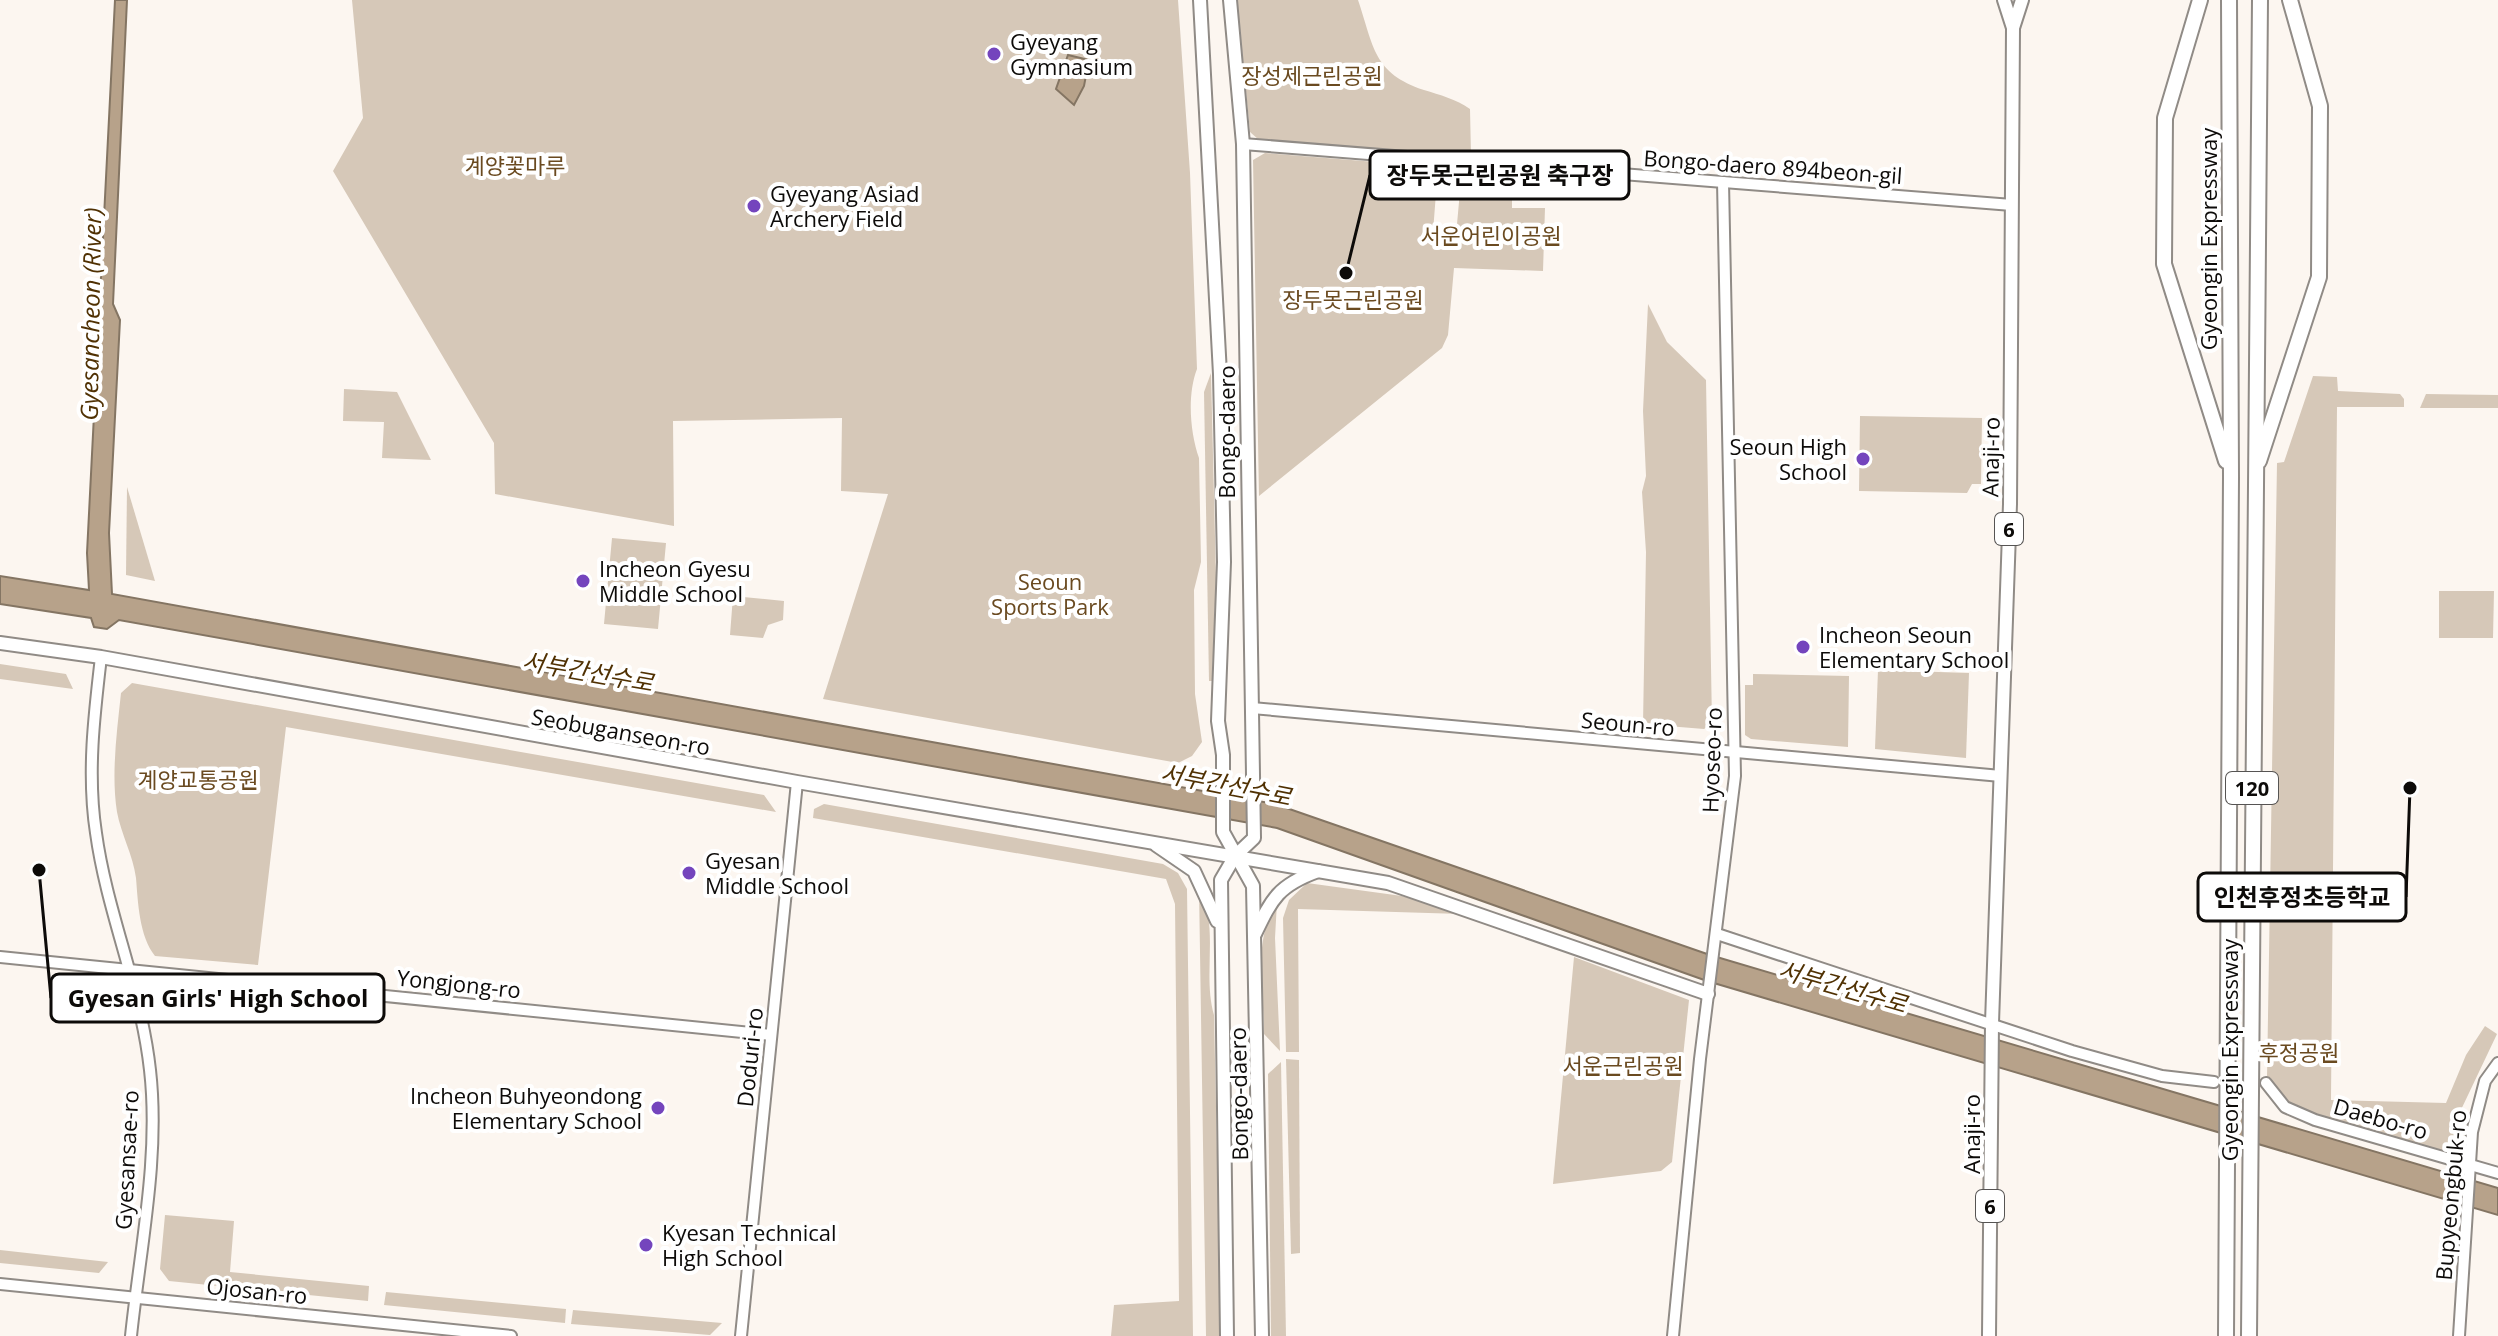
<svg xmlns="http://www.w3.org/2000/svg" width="2498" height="1336" font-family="'Open Sans','Noto Sans KR',sans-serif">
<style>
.green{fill:#d6c8b8}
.water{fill:#b7a28a;stroke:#847563;stroke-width:2}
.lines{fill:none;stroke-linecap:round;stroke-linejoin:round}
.minor-casing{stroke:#908b86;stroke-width:14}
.major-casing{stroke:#908b86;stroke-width:16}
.highway-casing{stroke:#908b86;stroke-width:18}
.minor{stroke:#fff;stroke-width:10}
.major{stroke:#fff;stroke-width:12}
.highway{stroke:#fff;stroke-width:14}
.poi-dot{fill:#7445bd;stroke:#fff;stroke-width:3}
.labels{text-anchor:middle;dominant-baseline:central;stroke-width:8;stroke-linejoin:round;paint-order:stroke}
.shield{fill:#fff;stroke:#565453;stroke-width:2}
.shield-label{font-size:20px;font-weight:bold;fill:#0d0b09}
.poi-label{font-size:22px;fill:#0d0b09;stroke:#fff;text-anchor:start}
.park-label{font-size:22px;fill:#6a4a20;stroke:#fff}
.street-label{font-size:22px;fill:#0d0b09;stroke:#fff}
.water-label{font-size:24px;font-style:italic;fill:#503103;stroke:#fff}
.leader{fill:none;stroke:#0d0b09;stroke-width:3}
.callout-dot{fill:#0d0b09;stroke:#fff;stroke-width:3}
.callout{fill:#fff;stroke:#0d0b09;stroke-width:3}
.callout-label{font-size:24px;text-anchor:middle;font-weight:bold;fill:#0d0b09}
</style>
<rect width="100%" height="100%" fill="#fcf6f0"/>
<g class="green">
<path d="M 352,0 L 1178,0 L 1190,173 L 1197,369 C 1187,395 1190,432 1199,458 L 1201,562 L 1194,590 L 1195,694 L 1202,742 L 1192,756 L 1178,763 L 823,699 L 888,494 L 841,491 L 842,418 L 673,421 L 674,526 L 495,494 L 494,443 L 333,171 L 363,118 Z"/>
<path d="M 1237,0 L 1358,0 C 1374,47 1373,73 1424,90 C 1440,95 1456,99 1470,109 L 1471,156 L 1259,140 L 1250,132 Z"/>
<path d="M 1265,153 L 1438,167 L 1432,245 L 1455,246 L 1462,169 L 1512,176 L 1512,208 L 1545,208 L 1543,271 L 1454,268 L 1448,335 L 1442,348 L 1259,496 L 1253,160 Z"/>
<path d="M 1648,304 L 1667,342 L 1706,380 L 1712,723 L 1704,729 L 1643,724 L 1646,552 L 1642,492 L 1646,476 L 1643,411 Z"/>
<path d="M 1211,373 L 1216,578 L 1212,681 L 1209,681 L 1204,392 Z"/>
<path d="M 2313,376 L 2337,377 L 2338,391 L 2400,394 L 2404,399 L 2404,407 L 2337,407 L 2331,1100 L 2446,1103 L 2466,1055 L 2485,1026 L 2497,1034 L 2459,1114 L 2456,1151 L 2452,1154 L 2294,1108 L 2267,1078 L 2277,463 L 2284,462 Z"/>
<path d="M 344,389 L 397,392 L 431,460 L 382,458 L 384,422 L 343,421 Z"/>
<path d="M 2426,394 L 2498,395 L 2498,408 L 2420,408 Z"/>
<path d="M 1860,416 L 1982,418 L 1981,484 L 1972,484 L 1967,493 L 1859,491 Z"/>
<path d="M 127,487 L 155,581 L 126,575 Z"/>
<path d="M 612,538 L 666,543 L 658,629 L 604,624 Z"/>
<path d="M 2439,591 L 2494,591 L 2493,638 L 2439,638 Z"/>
<path d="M 733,596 L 784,601 L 783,620 L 768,625 L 763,638 L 730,635 Z"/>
<path d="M 0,664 L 66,674 L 73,689 L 0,679 Z"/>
<path d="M 1878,670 L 1969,673 L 1966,758 L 1875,749 Z"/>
<path d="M 1753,674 L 1849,676 L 1848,747 L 1751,739 L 1745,735 L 1745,685 L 1753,685 Z"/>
<path d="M 132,683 L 764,795 L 776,812 L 286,727 L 258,965 L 155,956 C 139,936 138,902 136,878 C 133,855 121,834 117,812 C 111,774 117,731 121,693 Z"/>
<path d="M 824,804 L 1163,864 L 1178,873 L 1187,889 L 1193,1336 L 1111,1336 L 1114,1305 L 1179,1301 L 1175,904 L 1166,879 L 813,818 L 814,809 Z"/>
<path d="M 1307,883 L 1402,896 L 1461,914 L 1298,909 L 1299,1052 L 1286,1052 L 1283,918 L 1289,900 Z"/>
<path d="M 1199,888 C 1220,927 1202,973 1214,1015 L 1221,1336 L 1206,1336 Z"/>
<path d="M 1277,902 L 1275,938 L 1280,1051 L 1264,1034 C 1264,991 1252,940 1277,902 Z"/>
<path d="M 1574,957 L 1689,1000 L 1672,1162 L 1661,1171 L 1553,1184 Z"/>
<path d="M 1286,1059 L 1299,1060 L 1300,1253 L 1291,1254 Z"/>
<path d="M 1281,1062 L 1286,1336 L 1271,1336 L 1268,1074 Z"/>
<path d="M 165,1215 L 234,1221 L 230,1272 L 369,1286 L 368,1301 L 169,1281 L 160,1269 Z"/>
<path d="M 0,1250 L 108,1262 L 99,1273 L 0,1263 Z"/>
<path d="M 386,1292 L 566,1309 L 565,1323 L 384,1305 Z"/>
<path d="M 573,1310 L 722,1323 L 710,1335 L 571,1324 Z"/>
</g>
<g class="water">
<path d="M 115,0 L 127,0 L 113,304 L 120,320 L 109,533 L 112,594 L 1275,804 L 1710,955 L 2498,1188 L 2498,1215 L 1707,981 L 1277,828 L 119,620 L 107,629 L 94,627 L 91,618 L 0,604 L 0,576 L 89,590 L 87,553 Z"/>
<path d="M 1068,55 L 1089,60 L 1084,86 L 1074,105 L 1056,89 Z"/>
</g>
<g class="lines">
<defs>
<g id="minor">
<path d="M 1243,144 L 2012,205"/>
<path d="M 101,657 C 94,716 87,775 96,833 C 107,913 141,988 150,1070 C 160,1157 140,1249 131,1336"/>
<path d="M 1252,708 L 2001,776"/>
<path d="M 1717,934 L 2072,1051 L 2162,1076 L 2214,1082"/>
<path d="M 0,957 L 771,1035"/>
<path d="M 2266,1083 L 2285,1107 L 2315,1120 L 2498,1173"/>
<path d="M 0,1284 L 511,1336"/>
<path d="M 741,1336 L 797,782"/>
<path d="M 1673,1336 L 1700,1059 L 1735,776 L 1723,182"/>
<path d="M 2459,1336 L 2472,1132 L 2485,1081 L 2498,1063"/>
</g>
<g id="major">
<path d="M 1200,0 L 1220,374 L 1224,562 L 1218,721 L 1223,755 L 1223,832 L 1253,886 L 1262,1336"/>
<path d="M 2013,28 L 2022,0"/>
<path d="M 0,643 L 101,657 L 797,782 L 1388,883 L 1708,994"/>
<path d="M 1156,845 L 1194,871 L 1217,921"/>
<path d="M 1255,934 C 1272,898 1279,885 1318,871"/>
<path d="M 1227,1336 L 1221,880 L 1235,856 L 1254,838 L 1243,144 L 1230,0"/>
<path d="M 1989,1336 L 1992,1023 L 2010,504 L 2013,28 L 2004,0"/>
</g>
<g id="highway">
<path d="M 2200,0 L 2165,118 L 2164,264 L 2226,461"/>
<path d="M 2259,461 L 2319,277 L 2320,106 L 2290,0"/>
<path d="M 2226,1336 L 2231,477 L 2229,0"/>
<path d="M 2249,1336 L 2260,0"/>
</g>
</defs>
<use href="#minor" class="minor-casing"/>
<use href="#major" class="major-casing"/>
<use href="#highway" class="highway-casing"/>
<use href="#minor" class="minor"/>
<use href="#major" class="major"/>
<use href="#highway" class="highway"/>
</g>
<g class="poi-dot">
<circle cx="994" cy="54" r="8"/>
<circle cx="754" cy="206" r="8"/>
<circle cx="1863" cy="459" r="8"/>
<circle cx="583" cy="581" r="8"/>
<circle cx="1803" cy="647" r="8"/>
<circle cx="689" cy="873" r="8"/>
<circle cx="658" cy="1108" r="8"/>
<circle cx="646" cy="1245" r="8"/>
</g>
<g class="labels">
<g class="shield">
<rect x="1995" y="513" width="28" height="32" rx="6"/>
<rect x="2226" y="772" width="52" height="32" rx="6"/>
<rect x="1976" y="1190" width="28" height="32" rx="6"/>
</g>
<g class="shield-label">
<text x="2009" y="529">6</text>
<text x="2252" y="788">120</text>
<text x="1990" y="1206">6</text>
</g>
<g class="poi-label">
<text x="1010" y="41">Gyeyang<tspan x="1010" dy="25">Gymnasium</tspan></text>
<text x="770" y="193">Gyeyang Asiad<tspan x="770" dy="25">Archery Field</tspan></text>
<text x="1847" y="446" text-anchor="end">Seoun High<tspan x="1847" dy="25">School</tspan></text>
<text x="599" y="568">Incheon Gyesu<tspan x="599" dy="25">Middle School</tspan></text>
<text x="1819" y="634">Incheon Seoun<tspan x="1819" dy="25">Elementary School</tspan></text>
<text x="705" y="860">Gyesan<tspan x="705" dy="25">Middle School</tspan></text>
<text x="642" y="1095" text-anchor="end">Incheon Buhyeondong<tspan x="642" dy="25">Elementary School</tspan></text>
<text x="662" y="1232">Kyesan Technical<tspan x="662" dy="25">High School</tspan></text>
</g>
<g class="park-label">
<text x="1312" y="75">장성제근린공원</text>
<text x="515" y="165">계양꽃마루</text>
<text x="1491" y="235">서운어린이공원</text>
<text x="1353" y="299">장두못근린공원</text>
<text x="1050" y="581">Seoun<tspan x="1050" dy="25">Sports Park</tspan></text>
<text x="198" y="779">계양교통공원</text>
<text x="2299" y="1052">후정공원</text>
<text x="1623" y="1065">서운근린공원</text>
</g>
<g class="street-label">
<text transform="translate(1773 166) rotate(4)">Bongo-daero 894beon-gil</text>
<text transform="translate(2208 239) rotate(-90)">Gyeongin Expressway</text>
<text transform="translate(1226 432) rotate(-90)">Bongo-daero</text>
<text transform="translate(1990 457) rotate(-89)">Anaji-ro</text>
<text transform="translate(1628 723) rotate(5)">Seoun-ro</text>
<text transform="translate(621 731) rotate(10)">Seobuganseon-ro</text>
<text transform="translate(1711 760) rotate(-88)">Hyoseo-ro</text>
<text transform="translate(459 983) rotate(6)">Yongjong-ro</text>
<text transform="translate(2229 1050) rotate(-90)">Gyeongin Expressway</text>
<text transform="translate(749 1057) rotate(-84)">Doduri-ro</text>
<text transform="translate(1238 1094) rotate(-91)">Bongo-daero</text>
<text transform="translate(2381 1118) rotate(16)">Daebo-ro</text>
<text transform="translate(1971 1134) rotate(-90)">Anaji-ro</text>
<text transform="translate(126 1160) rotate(-87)">Gyesansae-ro</text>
<text transform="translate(2450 1195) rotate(-85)">Bupyeongbuk-ro</text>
<text transform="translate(257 1290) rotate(6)">Ojosan-ro</text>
</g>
<g class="water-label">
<text transform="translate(90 314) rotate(-89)">Gyesancheon (River)</text>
<text transform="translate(588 671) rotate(10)">서부간선수로</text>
<text transform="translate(1226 784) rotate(11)">서부간선수로</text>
<text transform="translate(1843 986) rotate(16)">서부간선수로</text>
</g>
</g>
<path class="leader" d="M1346 273L1370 175M2410 788L2406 897M39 870L51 998"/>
<g class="callout-dot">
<circle cx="1346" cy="273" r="8"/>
<circle cx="2410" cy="788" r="8"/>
<circle cx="39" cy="870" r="8"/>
</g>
<g class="callout">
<rect x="1370" y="151" width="259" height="48" rx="8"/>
<rect x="2198" y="873" width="208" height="48" rx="8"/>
<rect x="51" y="974" width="333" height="48" rx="8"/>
</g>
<g class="callout-label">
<text x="1500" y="184">장두못근린공원 축구장</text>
<text x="2302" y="906">인천후정초등학교</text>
<text x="218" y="1007">Gyesan Girls' High School</text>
</g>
</svg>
